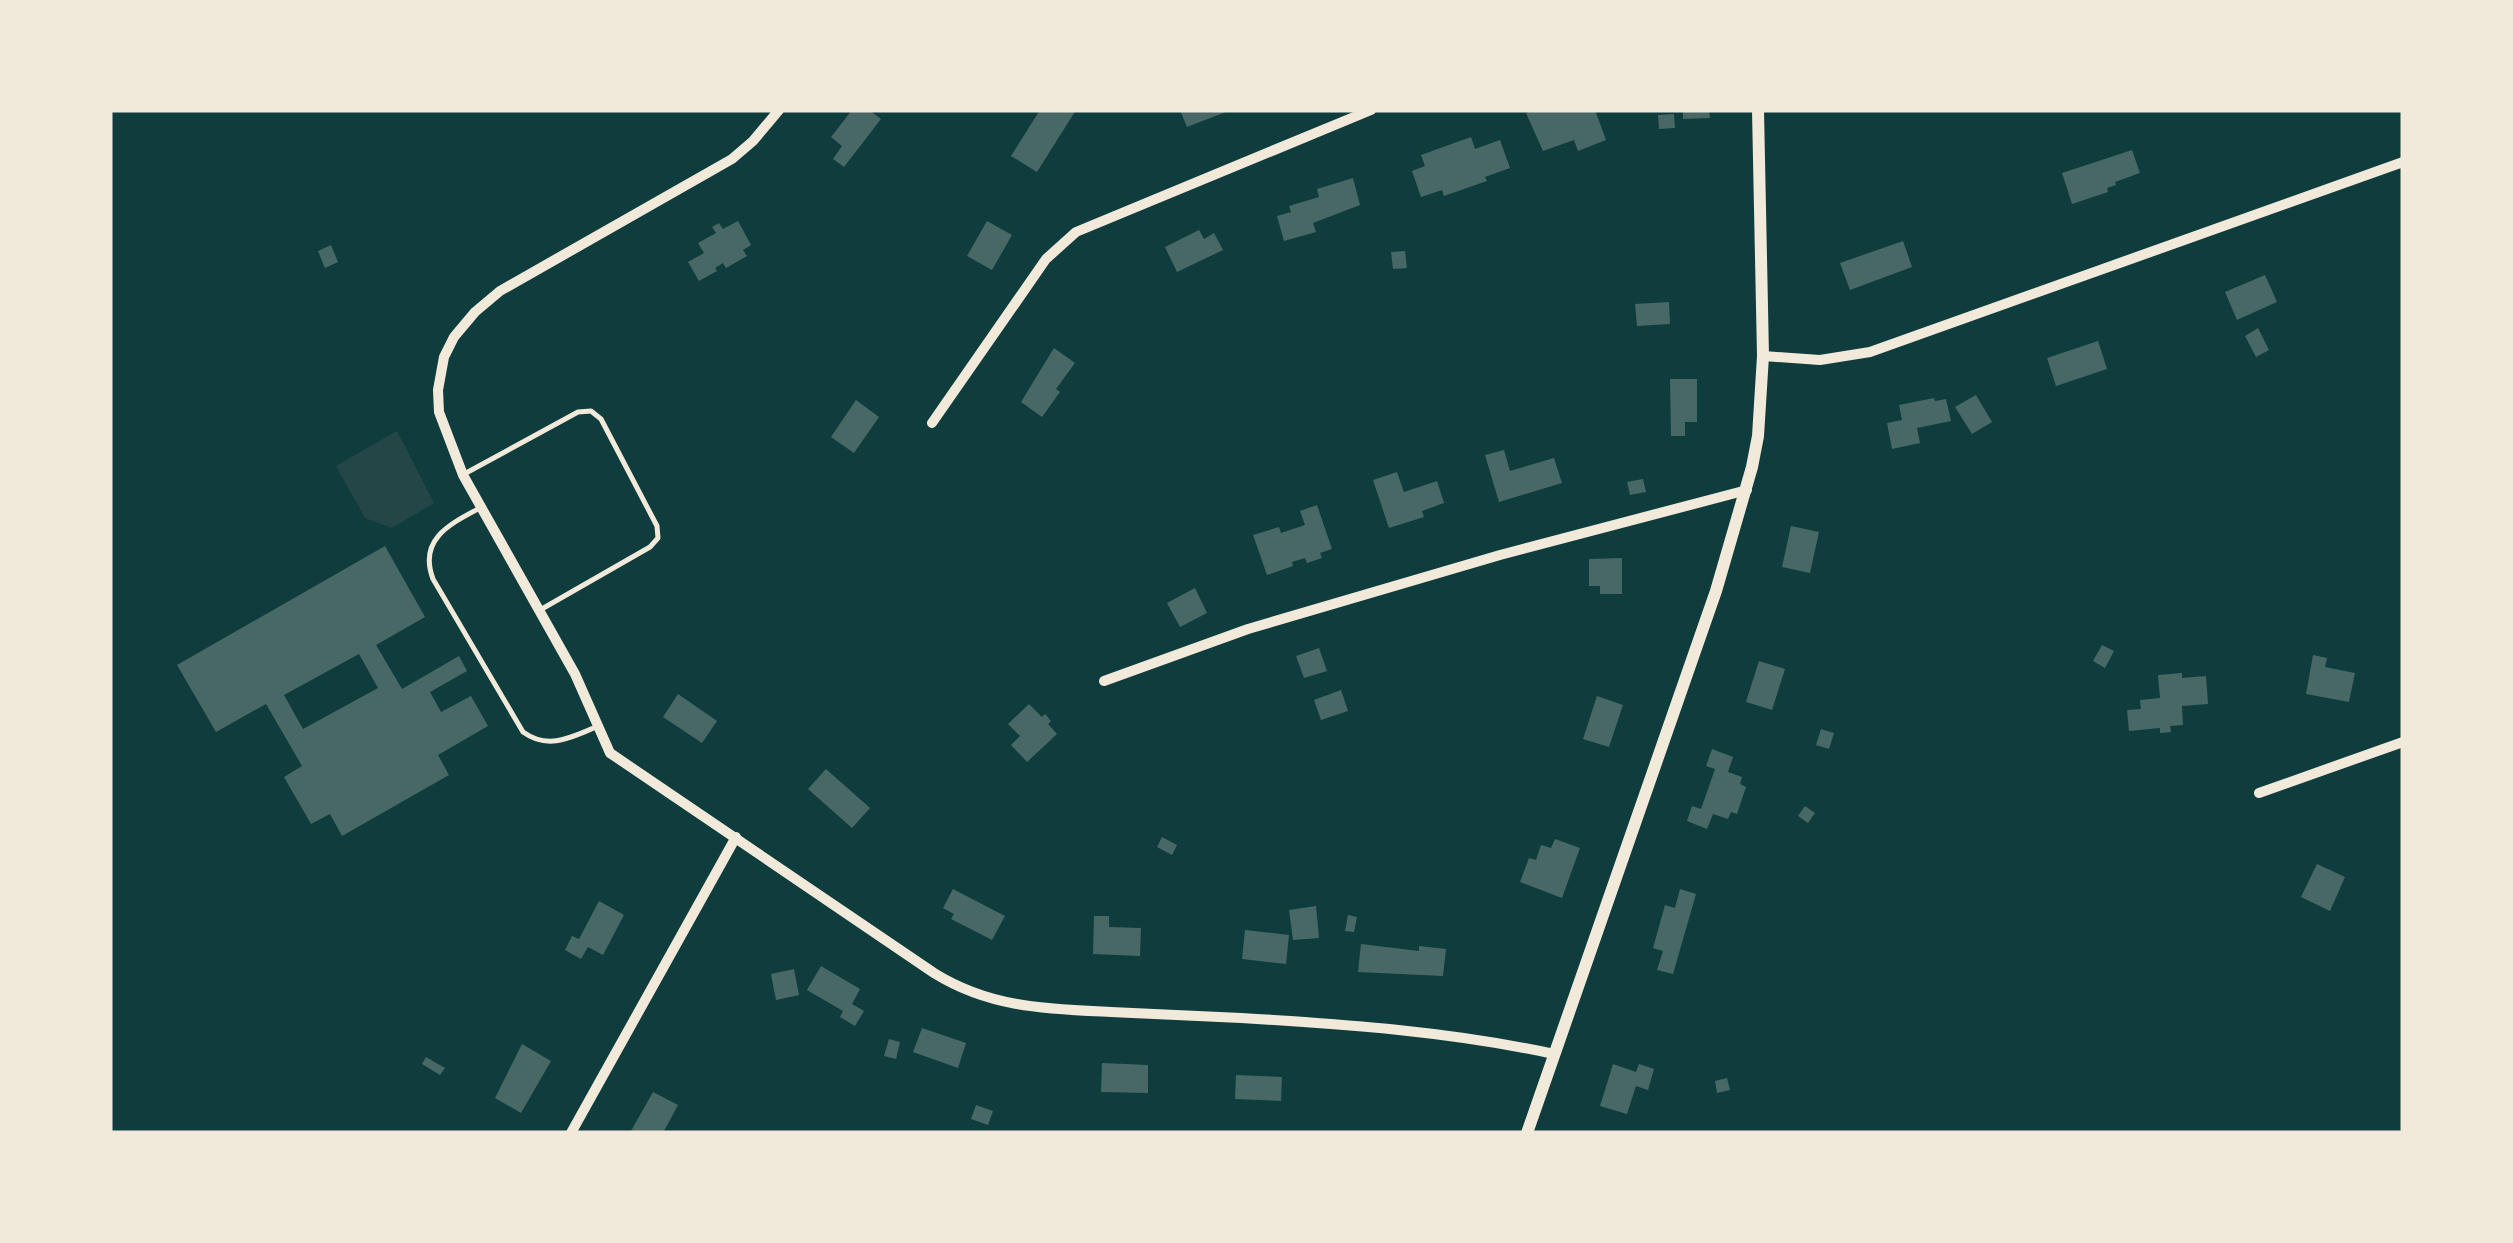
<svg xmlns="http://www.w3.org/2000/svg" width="2513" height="1243" font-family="'Open Sans',sans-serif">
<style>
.green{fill:#244646}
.building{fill:#486865;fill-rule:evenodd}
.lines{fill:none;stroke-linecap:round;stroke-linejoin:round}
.service{stroke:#f1e9da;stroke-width:5}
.minor{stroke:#f1e9da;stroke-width:10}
.tertiary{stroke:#f1e9da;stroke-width:12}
</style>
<rect width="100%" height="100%" fill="#0f3d3e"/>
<path class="green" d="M 397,431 L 434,503 L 392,528 L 365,518 L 336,466 Z"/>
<g class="building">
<path d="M 852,110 L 869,110 L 881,119 L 844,167 L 833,159 L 842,146 L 831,137 Z"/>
<path d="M 1040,110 L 1076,110 L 1037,172 L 1011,156 Z"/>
<path d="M 1180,110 L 1231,110 L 1187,127 Z"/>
<path d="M 1535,110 L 1595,110 L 1606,140 L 1578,151 L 1574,140 L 1543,151 L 1526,113 Z"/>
<path d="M 1683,110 L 1709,110 L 1710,118 L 1683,119 Z"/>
<path d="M 1674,114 L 1675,128 L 1659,129 L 1658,115 Z"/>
<path d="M 1471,137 L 1475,149 L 1500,140 L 1510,168 L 1485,177 L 1487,181 L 1444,196 L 1442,190 L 1421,197 L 1412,171 L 1425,166 L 1421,155 Z"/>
<path d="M 2132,150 L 2140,173 L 2115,182 L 2116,185 L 2107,188 L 2108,192 L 2072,204 L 2062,173 Z"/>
<path d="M 1353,178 L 1360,205 L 1313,223 L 1316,232 L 1284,241 L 1277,216 L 1291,212 L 1289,206 L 1319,197 L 1317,189 Z"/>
<path d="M 738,221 L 751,245 L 743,250 L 747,256 L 726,268 L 723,263 L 715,268 L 717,271 L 699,281 L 688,262 L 704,253 L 698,243 L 716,233 L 712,227 L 719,223 L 723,229 Z"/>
<path d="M 987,221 L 1012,235 L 992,270 L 967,256 Z"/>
<path d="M 1199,230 L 1204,239 L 1214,233 L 1223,250 L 1177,272 L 1165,247 Z"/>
<path d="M 1903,241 L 1912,267 L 1850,290 L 1840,263 Z"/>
<path d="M 331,245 L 338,262 L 325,268 L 318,251 Z"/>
<path d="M 1405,251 L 1407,268 L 1393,269 L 1391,252 Z"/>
<path d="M 2265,275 L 2277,302 L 2237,320 L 2225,292 Z"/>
<path d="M 1669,302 L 1670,324 L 1637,326 L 1635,304 Z"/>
<path d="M 2258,328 L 2269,350 L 2256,357 L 2245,336 Z"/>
<path d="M 2098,341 L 2107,369 L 2056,386 L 2047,358 Z"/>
<path d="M 1054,348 L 1075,363 L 1056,389 L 1060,392 L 1042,417 L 1021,402 Z"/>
<path d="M 1670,379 L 1697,379 L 1697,422 L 1685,422 L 1685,436 L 1671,436 Z"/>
<path d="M 1976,395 L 1992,422 L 1972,434 L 1955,407 Z"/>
<path d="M 1934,398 L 1935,401 L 1946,399 L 1951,421 L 1917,428 L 1920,443 L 1892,449 L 1887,423 L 1902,420 L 1899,405 Z"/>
<path d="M 856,400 L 879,417 L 854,453 L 831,437 Z"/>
<path d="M 1504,450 L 1510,471 L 1554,458 L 1562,483 L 1499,502 L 1485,455 Z"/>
<path d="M 1397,472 L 1404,492 L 1437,481 L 1444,503 L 1422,511 L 1424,517 L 1389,528 L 1373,480 Z"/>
<path d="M 1643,479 L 1646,492 L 1630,495 L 1627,482 Z"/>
<path d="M 1317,505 L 1332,549 L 1320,553 L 1322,558 L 1307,563 L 1305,558 L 1292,562 L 1293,566 L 1267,575 L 1253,535 L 1279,527 L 1281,533 L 1305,525 L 1300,511 Z"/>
<path d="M 1791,526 L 1819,532 L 1810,573 L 1782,567 Z"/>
<path d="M 385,546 L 425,617 L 376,645 L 402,689 L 459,656 L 467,671 L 430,692 L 441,712 L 471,696 L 488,726 L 438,755 L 449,775 L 342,836 L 330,814 L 311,824 L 284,777 L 302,766 L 266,704 L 216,732 L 177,665 ZM 359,654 L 378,688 L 303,729 L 284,695 Z"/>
<path d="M 1622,558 L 1622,594 L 1600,594 L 1600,586 L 1589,586 L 1589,559 Z"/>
<path d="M 1195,588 L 1207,613 L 1180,627 L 1167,603 Z"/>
<path d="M 2102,645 L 2114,651 L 2105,668 L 2093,661 Z"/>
<path d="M 1319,648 L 1327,671 L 1304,678 L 1296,656 Z"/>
<path d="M 2313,655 L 2327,658 L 2325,667 L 2355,673 L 2349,702 L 2306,694 Z"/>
<path d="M 1759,661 L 1785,669 L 1772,710 L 1746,702 Z"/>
<path d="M 2182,673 L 2182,678 L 2206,676 L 2208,704 L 2182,706 L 2183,725 L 2170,726 L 2171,732 L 2160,733 L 2160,728 L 2129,731 L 2127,710 L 2141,709 L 2140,700 L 2160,698 L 2158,675 Z"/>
<path d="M 1341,690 L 1348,711 L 1321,720 L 1314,700 Z"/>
<path d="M 678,694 L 717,721 L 702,743 L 663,717 Z"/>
<path d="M 1597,696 L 1623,705 L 1609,747 L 1583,739 Z"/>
<path d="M 1029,704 L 1042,717 L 1045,714 L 1051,721 L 1048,724 L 1057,734 L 1027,762 L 1011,745 L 1020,736 L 1008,724 Z"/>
<path d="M 1821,729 L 1834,733 L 1829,749 L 1816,745 Z"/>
<path d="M 1712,749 L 1733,757 L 1728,772 L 1742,777 L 1740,784 L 1746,787 L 1737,814 L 1731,812 L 1728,819 L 1713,814 L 1707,829 L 1687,821 L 1692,806 L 1701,809 L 1715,769 L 1706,766 Z"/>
<path d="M 826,769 L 870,808 L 852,828 L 808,789 Z"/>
<path d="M 1805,806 L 1815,813 L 1808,823 L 1798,816 Z"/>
<path d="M 1162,837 L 1177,845 L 1172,855 L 1157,847 Z"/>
<path d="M 1555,839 L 1580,848 L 1562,898 L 1520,882 L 1529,858 L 1536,860 L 1541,845 L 1551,848 Z"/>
<path d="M 2317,864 L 2345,877 L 2330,911 L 2301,897 Z"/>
<path d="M 953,889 L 1005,916 L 992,940 L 951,919 L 954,914 L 943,908 Z"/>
<path d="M 1680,889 L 1696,894 L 1673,974 L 1657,970 L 1663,951 L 1653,948 L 1665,905 L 1675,908 Z"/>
<path d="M 599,901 L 624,915 L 603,955 L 588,947 L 581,959 L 565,950 L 572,936 L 579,939 Z"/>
<path d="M 1316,906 L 1319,938 L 1293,940 L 1289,910 Z"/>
<path d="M 1348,915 L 1357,917 L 1354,932 L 1345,931 Z"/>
<path d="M 1094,916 L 1109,916 L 1109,927 L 1141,928 L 1140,956 L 1093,954 Z"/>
<path d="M 1245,930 L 1289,935 L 1286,964 L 1242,959 Z"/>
<path d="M 1361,944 L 1419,951 L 1419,946 L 1446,949 L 1443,976 L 1358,972 Z"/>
<path d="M 821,966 L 860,989 L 852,1004 L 864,1011 L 855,1026 L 840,1017 L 843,1011 L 807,990 Z"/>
<path d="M 794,969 L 799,995 L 776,1000 L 771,974 Z"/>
<path d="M 922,1028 L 966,1043 L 958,1068 L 913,1052 Z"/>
<path d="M 889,1039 L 900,1042 L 896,1059 L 884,1056 Z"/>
<path d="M 522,1044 L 551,1061 L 521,1113 L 495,1098 Z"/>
<path d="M 426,1057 L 445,1068 L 440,1075 L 422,1064 Z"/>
<path d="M 1102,1063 L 1148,1065 L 1148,1093 L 1101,1092 Z"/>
<path d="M 1613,1064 L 1636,1072 L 1639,1064 L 1654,1069 L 1648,1090 L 1636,1086 L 1627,1114 L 1600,1106 Z"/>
<path d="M 1236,1075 L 1282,1077 L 1281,1101 L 1235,1099 Z"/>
<path d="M 1727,1078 L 1730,1090 L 1717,1093 L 1715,1081 Z"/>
<path d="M 653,1092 L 678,1105 L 663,1133 L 634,1133 L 631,1131 Z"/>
<path d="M 976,1105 L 993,1111 L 988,1125 L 971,1119 Z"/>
</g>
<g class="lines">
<g class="service">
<path d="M 466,473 L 578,412 L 591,411 L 601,419 L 657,526 L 658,538 L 650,547 L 540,610"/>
<path d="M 480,508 C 450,524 418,539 433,579 L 523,732 C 548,750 570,738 596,727"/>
</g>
<g class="minor">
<path d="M 779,110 L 753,141 L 732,159 L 500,291 L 475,312 L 454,337 L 444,357 L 438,390 L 439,412 L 463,475 L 575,674 L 610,753 L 934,973 C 990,1008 1047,1009 1111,1012 C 1155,1014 1198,1016 1241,1018 C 1345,1024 1453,1032 1554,1054"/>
<path d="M 1763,356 L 1820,360 L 1870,352 L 2403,162"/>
<path d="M 932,423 L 1046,259 L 1076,232 L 1371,110"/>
<path d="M 1104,681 L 1248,629 L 1500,555 L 1747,490"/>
<path d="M 2259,793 L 2403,742"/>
<path d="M 571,1133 L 736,837"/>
</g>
<path class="tertiary" d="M 1527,1133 L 1716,591 L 1752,467 L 1758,436 L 1763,356 L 1758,110"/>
</g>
<rect width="2513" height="1243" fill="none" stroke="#f1e9da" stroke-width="225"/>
</svg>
